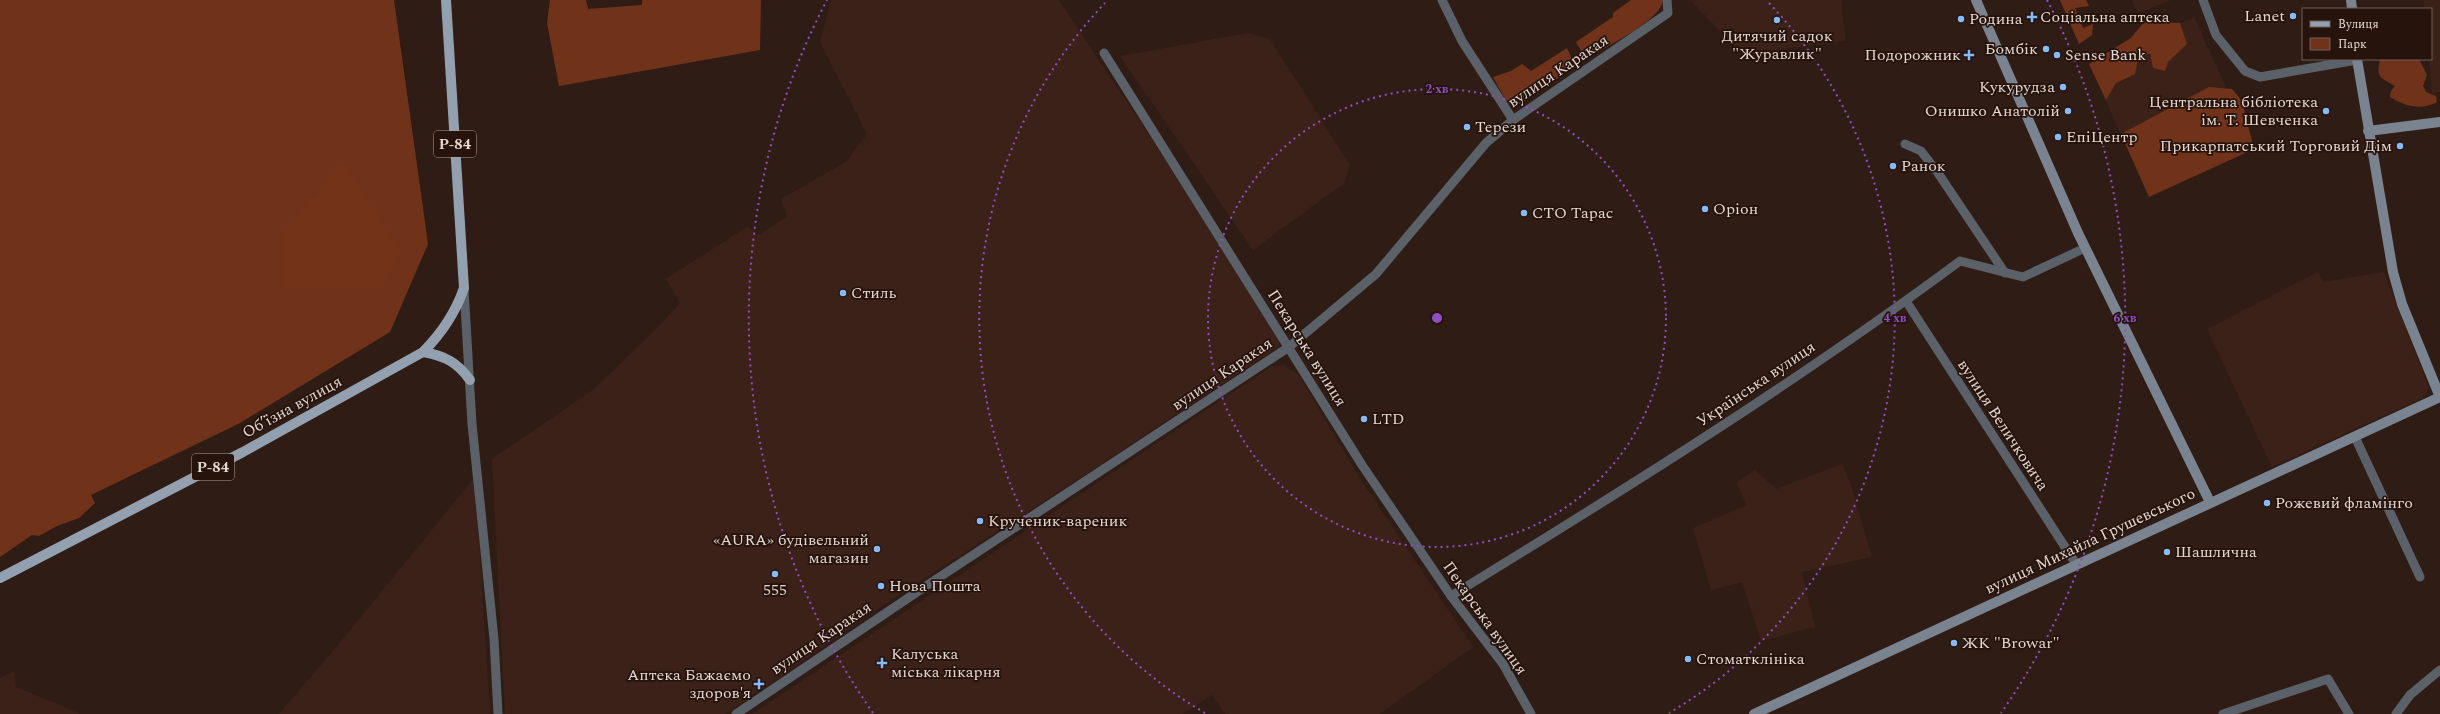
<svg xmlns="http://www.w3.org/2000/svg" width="2440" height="714" font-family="Spectral,serif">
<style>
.built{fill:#3b2118}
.green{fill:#70331a}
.forest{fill:#723319}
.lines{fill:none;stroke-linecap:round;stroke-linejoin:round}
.street{stroke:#5a6168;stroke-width:9}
.secondary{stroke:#7a8491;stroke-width:10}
.primary{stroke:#92a0b0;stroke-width:10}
.ring{fill:none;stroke:#904ec3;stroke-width:2;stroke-dasharray:2 4}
.poi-dot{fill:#85bbfb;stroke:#25130c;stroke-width:1.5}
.labels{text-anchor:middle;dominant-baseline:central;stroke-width:3.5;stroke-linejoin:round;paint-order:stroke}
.shield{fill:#25130c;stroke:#ab9c96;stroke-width:1}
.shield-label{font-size:15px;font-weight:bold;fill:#e4d6d1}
.poi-label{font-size:16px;fill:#e4d6d1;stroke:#25130c;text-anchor:start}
.street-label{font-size:16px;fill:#e4d6d1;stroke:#25130c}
.centre{fill:#904ec3;stroke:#25130c;stroke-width:2}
.ring-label{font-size:12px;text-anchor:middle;font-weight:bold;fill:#904ec3;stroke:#25130c;stroke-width:3.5;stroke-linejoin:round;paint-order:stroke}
</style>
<rect width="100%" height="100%" fill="#2f1d15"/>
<g class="built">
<path d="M 831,0 L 1059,0 L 1169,165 L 1282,344 L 1091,471 L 876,610 L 725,714 L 505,714 L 492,459 L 594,389 L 662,323 L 680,303 L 666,279 L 748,226 L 758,235 L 787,216 L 781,199 L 846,162 L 867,134 L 820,42 Z"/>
<path d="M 1690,0 L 1841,0 L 1846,41 L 1743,54 Z"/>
<path d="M 2132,0 L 2171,0 L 2138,13 Z"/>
<path d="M 2424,0 L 2440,0 L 2440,92 L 2432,93 L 2429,59 L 2431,59 L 2431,9 L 2424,9 Z"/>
<path d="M 2194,17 L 2254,149 L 2149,197 L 2089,64 Z"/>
<path d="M 1248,33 L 1270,39 L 1350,165 L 1344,183 L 1253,250 L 1120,56 Z"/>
<path d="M 2318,272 L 2324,282 L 2384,272 L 2429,388 L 2423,398 L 2272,467 L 2207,329 Z"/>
<path d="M 1283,365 L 1298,374 L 1361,480 L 1473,647 L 1380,714 L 1225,714 L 1212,695 L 1183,714 L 752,714 L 1272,366 Z"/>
<path d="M 1842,464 L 1850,482 L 1872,557 L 1802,572 L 1815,627 L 1761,641 L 1742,582 L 1711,590 L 1693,528 L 1747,505 L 1736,483 L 1755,470 L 1776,489 Z"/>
<path d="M 475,477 L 490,714 L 279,714 L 334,650 Z"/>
<path d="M 14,671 L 16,687 L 81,714 L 0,714 L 0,678 Z"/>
</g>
<g class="green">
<path d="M 0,0 L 394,0 L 428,244 L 390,332 L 240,423 L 91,495 L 95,503 L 79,518 L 57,526 L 39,536 L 32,535 L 0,557 Z"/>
<path d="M 550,0 L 586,0 L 588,9 L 642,5 L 642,0 L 761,0 L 760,50 L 559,86 L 547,23 Z"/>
<path d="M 1631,0 L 1663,0 C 1661,20 1609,45 1591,56 L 1584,56 L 1576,42 L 1613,17 L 1613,13 Z"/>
<path d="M 2060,0 L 2086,0 L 2089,6 L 2075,8 L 2083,28 L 2093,24 L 2092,35 L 2079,44 Z"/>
<path d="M 2144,22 L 2180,23 L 2187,44 L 2168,62 L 2165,71 L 2153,68 L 2150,53 L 2138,60 L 2135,74 L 2116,83 L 2106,100 L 2089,64 L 2131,38 Z"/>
<path d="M 1567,48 L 1575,66 L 1520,104 L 1508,104 L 1493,77 L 1511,71 L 1522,64 L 1531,71 Z"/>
<path d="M 2380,59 L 2419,59 L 2427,75 L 2423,86 L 2426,92 L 2436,96 L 2437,102 C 2420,111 2405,106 2390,97 L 2391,91 L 2395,86 C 2380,77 2376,78 2380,59 Z"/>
<path d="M 2209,87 L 2232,89 L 2242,101 L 2254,149 L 2149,197 L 2121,134 Z"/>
</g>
<path class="forest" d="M 343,163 L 400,251 L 382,289 L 282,288 L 282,234 Z"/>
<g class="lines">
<g class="street">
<path d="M 1442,0 L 1462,41 L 1513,120"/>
<path d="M 2203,0 L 2216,35 L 2245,71 L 2260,77 L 2357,60"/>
<path d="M 1104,53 L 1362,465 L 1451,596 L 1503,664 L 1531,714"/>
<path d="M 1905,144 L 1921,151 L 1938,173 L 2005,273"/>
<path d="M 464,289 L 472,424 L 494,639 L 498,714"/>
<path d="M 1906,301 L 2076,564"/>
<path d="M 2355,437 L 2420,577"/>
<path d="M 1451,596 C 1624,490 1797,382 1960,261 L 2023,277 L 2085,248"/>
<path d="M 736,714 L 926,586 L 1289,347 L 1376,274 L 1486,143 L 1513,120 L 1668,13 L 1667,0"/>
<path d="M 2223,714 L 2328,679 L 2349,714"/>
<path d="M 2396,714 L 2410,695 L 2440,670"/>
</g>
<g class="secondary">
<path d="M 1976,0 L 2078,233 L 2210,502"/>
<path d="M 2351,0 L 2352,9"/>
<path d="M 2357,59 L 2393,272 L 2402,304 L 2440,397"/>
<path d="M 2368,131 L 2440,122"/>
<path d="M 1754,714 L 2440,397"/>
</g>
<g class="primary">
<path d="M 423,352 C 445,356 457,362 470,380"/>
<path d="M 0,578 L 243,452 L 423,352 C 442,333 455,314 464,288 L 446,0"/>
</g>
</g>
<g class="ring">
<circle cx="1437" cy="318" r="229"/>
<path d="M1205 713A458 458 0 0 1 1105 3M1769 3A458 458 0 0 1 1669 713"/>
<path d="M873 713A688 688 0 0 1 827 0M2047 0A688 688 0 0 1 2001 713"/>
</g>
<g class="poi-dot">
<circle cx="2293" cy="16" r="4"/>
<path d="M2030 11h4v4h4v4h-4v4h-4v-4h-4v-4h4z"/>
<circle cx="1961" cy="19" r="4"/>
<circle cx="1777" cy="20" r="4"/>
<circle cx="2046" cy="49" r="4"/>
<path d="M1967 49h4v4h4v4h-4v4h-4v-4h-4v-4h4z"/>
<circle cx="2057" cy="55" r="4"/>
<circle cx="2063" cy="87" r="4"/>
<circle cx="2068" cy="111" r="4"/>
<circle cx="2326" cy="111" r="4"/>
<circle cx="1467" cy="127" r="4"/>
<circle cx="2058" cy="137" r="4"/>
<circle cx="2400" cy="146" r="4"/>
<circle cx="1893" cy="166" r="4"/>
<circle cx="1705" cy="209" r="4"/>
<circle cx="1524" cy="213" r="4"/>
<circle cx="843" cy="293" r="4"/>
<circle cx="1364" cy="419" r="4"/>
<circle cx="2267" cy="503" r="4"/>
<circle cx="980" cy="521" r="4"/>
<circle cx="877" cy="549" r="4"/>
<circle cx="2167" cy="552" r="4"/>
<circle cx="775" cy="574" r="4"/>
<circle cx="881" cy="586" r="4"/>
<circle cx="1954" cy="643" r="4"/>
<circle cx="1688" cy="659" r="4"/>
<path d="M880 657h4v4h4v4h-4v4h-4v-4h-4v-4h4z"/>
<path d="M757 678h4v4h4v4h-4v4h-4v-4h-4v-4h4z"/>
</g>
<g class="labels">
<g class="shield">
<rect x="434" y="131" width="42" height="26" rx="3"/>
<rect x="192" y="454" width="42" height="26" rx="3"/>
</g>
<g class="shield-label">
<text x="455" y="144">Р-84</text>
<text x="213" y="467">Р-84</text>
</g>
<g class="poi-label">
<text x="2285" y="16" text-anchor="end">Lanet</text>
<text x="2040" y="17">Соціальна аптека</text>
<text x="1969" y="19">Родина</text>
<text x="1777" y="36" text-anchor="middle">Дитячий садок<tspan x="1777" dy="18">"Журавлик"</tspan></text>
<text x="2038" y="49" text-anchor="end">Бомбік</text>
<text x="1961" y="55" text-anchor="end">Подорожник</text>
<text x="2065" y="55">Sense Bank</text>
<text x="2055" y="87" text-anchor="end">Кукурудза</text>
<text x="2318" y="102" text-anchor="end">Центральна бібліотека<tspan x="2318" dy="18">ім. Т. Шевченка</tspan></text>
<text x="2060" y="111" text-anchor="end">Онишко Анатолій</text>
<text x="1475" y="127">Терези</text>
<text x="2066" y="137">ЕпіЦентр</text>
<text x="2392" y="146" text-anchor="end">Прикарпатський Торговий Дім</text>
<text x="1901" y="166">Ранок</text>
<text x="1713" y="209">Оріон</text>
<text x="1532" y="213">СТО Тарас</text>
<text x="851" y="293">Стиль</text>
<text x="1372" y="419">LTD</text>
<text x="2275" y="503">Рожевий фламінго</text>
<text x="988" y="521">Крученик-вареник</text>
<text x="869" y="540" text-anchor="end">«AURA» будівельний<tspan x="869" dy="18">магазин</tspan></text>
<text x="2175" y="552">Шашлична</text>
<text x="889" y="586">Нова Пошта</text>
<text x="775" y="590" text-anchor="middle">555</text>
<text x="1962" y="643">ЖК "Browar"</text>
<text x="891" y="654">Калуська<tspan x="891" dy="18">міська лікарня</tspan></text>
<text x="1696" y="659">Стоматклініка</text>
<text x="751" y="675" text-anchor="end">Аптека Бажаємо<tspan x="751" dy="18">здоров'я</tspan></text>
</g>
<g class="street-label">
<text transform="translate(1558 71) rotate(-34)">вулиця Каракая</text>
<text transform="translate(1307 348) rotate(58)">Пекарська вулиця</text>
<text transform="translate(1222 374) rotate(-34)">вулиця Каракая</text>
<text transform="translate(1756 384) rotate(-34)">Українська вулиця</text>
<text transform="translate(292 407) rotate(-29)">Обʼїзна вулиця</text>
<text transform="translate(2003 425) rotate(57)">вулиця Величковича</text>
<text transform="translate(2090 541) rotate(-25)">вулиця Михайла Грушевського</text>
<text transform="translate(1485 618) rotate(55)">Пекарська вулиця</text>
<text transform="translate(821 638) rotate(-34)">вулиця Каракая</text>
</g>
</g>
<circle cx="1437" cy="318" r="6" class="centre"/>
<g class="ring-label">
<text x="1437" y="93">2 хв</text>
<text x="1895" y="322">4 хв</text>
<text x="2125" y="322">6 хв</text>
</g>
<rect x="2302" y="8" width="130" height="52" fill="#25130c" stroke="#71615b"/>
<rect x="2310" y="21" width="20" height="6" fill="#92a0b0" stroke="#71615b"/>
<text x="2338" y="28" font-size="12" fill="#e4d6d1">Вулиця</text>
<rect x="2310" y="38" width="20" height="12" fill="#70331a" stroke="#71615b"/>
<text x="2338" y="48" font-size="12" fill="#e4d6d1">Парк</text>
</svg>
